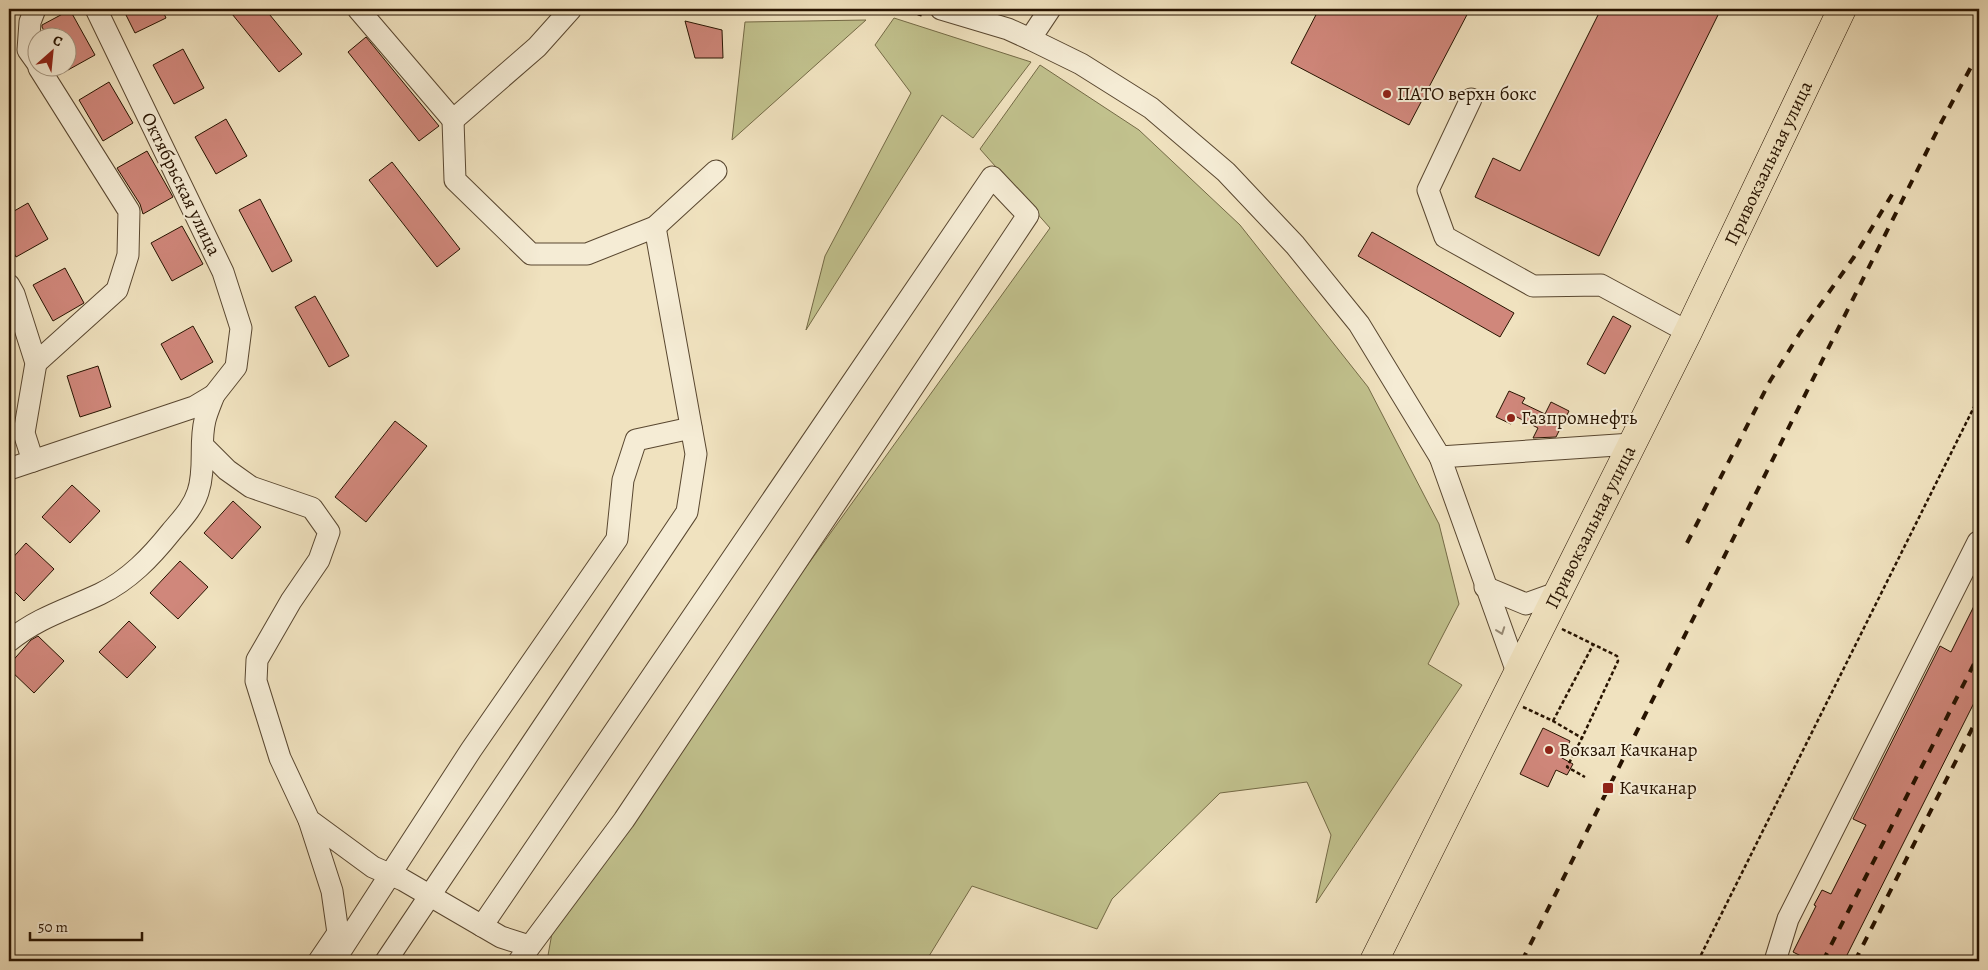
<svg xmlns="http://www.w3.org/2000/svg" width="1988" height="970" font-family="Alegreya,serif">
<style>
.green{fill:#c1c18d;stroke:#746a46}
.building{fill:#d0877b;stroke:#271300}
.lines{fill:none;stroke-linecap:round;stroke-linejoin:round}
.minor-casing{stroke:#594730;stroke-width:23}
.major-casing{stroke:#271300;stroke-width:29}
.path{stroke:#271300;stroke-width:2.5;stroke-dasharray:4 2.5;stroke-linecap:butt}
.minor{stroke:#f5ecd5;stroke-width:21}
.major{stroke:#f0e2bf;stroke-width:28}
.rail{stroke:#271300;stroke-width:4;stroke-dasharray:9 9;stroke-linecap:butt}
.oneway{stroke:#988a75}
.poi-dot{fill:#8f2418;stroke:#f5ecd5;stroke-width:2}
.labels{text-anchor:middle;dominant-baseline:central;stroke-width:4;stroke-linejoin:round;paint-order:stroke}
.poi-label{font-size:19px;fill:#271300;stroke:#f5ecd5;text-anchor:start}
.street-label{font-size:19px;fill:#271300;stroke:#f5ecd5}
</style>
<rect width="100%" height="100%" fill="#f0e2bf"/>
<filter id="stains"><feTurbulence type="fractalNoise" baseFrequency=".004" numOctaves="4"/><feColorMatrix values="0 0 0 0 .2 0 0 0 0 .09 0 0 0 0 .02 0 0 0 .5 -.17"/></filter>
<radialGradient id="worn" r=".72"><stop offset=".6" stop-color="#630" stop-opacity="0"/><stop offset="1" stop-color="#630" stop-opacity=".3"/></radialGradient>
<g class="green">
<path d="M 894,18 L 1031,62 L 973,138 L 942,115 L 806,330 L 825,256 L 911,93 L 875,45 Z"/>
<path d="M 866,20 L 732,140 L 745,22 Z"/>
<path d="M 1040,65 L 1139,130 L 1240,225 L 1368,387 L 1439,524 L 1459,604 L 1428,664 L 1462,685 L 1316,903 L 1331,835 L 1307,782 L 1220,793 L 1112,899 L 1097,929 L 972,886 L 926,961 L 547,961 L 552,933 L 624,820 L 1050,228 L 980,149 Z"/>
</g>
<g class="building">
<path d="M 123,9 L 162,9 L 166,18 L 135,33 Z"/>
<path d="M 228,9 L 265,9 L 302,54 L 279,72 Z"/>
<path d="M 1319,9 L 1470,9 L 1409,125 L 1291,63 Z"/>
<path d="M 1601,9 L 1705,9 L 1718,15 L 1599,256 L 1475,197 L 1493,158 L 1520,171 Z"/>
<path d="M 70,10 L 95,55 L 68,70 L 68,38 L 48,38 L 42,27 L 42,25 Z"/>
<path d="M 685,21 L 722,30 L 723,58 L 695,58 Z"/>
<path d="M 366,37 L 439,126 L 419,141 L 348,52 Z"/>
<path d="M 183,49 L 204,88 L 174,104 L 153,65 Z"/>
<path d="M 109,82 L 133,123 L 103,141 L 79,100 Z"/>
<path d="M 226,119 L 247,156 L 216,174 L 195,137 Z"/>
<path d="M 147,151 L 173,197 L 143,214 L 140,204 L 117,168 Z"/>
<path d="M 392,162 L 460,249 L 437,267 L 369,180 Z"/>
<path d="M 260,199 L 292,261 L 272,272 L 239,210 Z"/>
<path d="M 28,203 L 48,239 L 16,257 L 9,243 L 9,214 Z"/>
<path d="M 182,226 L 203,264 L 172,281 L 151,243 Z"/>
<path d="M 1372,232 L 1514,313 L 1500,337 L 1358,256 Z"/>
<path d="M 65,268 L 84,303 L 53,321 L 33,285 Z"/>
<path d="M 315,296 L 349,356 L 329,367 L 295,307 Z"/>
<path d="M 1613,316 L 1631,326 L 1605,374 L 1587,364 Z"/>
<path d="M 193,326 L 213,362 L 181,380 L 161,344 Z"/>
<path d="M 98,366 L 111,407 L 80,417 L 67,376 Z"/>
<path d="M 1509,391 L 1525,398 L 1522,403 L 1545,414 L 1551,402 L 1569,411 L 1556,437 L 1533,438 L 1538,428 L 1515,416 L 1511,424 L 1496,417 Z"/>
<path d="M 395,421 L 427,446 L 366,522 L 335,497 Z"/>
<path d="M 72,485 L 100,511 L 70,543 L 42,517 Z"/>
<path d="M 233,501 L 261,527 L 232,559 L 204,533 Z"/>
<path d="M 26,543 L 54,569 L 24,601 L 9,586 L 9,562 Z"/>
<path d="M 180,561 L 208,587 L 178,619 L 150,593 Z"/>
<path d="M 1979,596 L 1979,693 L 1844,961 L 1798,961 L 1801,956 L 1793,952 L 1816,906 L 1814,905 L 1822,890 L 1831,894 L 1866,825 L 1853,819 L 1940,646 L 1951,652 Z"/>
<path d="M 129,621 L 156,647 L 127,678 L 99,652 Z"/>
<path d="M 38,636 L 64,661 L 34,693 L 9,669 L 9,665 L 31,640 Z"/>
<path d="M 1543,728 L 1570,741 L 1562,758 L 1573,764 L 1567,775 L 1556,770 L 1548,787 L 1520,774 Z"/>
</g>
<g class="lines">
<defs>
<g id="minor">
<path d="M 35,9 L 30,22 L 28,50 L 38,64"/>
<path d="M 358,9 L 453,120 L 537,47 L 571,9"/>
<path d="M 941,9 L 1008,29 L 1030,39 L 1081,64 L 1151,108 L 1226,172 L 1295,245 L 1359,324 L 1440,457 L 1518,675"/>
<path d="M 1030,39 L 1050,9"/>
<path d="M 1471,99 L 1428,190 L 1445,237 L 1533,286 L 1601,285 L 1688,332"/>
<path d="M 453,120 L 455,180 L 531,254 L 587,254 L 655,227 L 716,171"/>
<path d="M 9,285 L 14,294 L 36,363 L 24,433 L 33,461"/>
<path d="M 36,363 L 117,290 L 128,255 L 129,211 L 39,68"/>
<path d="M 203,446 L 227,470 L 251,487 L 312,508 L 329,532 L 319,560 L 291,601 L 257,660 L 256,681 L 280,758 L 309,820 L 373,867 L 403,880 L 501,937 L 529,946"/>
<path d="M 1440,457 L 1632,444"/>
<path d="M 9,469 L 194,407 L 214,395 L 236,367 L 241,328 L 223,272 L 96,9"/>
<path d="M 1485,587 L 1526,604 L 1559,592"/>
<path d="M 9,641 C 39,617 66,610 100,594 C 129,580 151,557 171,532 C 181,520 193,508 198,492 C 206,468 199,444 205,420 C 207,412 211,403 214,395"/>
<path d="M 309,820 L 332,891 L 338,933 L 319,961"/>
<path d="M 482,926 L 992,177 L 1028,215 L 624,820 L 519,961"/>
<path d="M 334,961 L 471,750 L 617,539 L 623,480 L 636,440 L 691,428"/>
<path d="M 386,961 L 687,512 L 696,454 L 655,227"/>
<path d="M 1775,961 L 1788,919 L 1978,542"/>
</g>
<g id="major">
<path id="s1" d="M 1374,961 L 1688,332 L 1842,9"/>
</g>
</defs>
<use href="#minor" class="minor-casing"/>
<use href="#major" class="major-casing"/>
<g class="path">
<path d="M 899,9 L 924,16"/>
<path d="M 1562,629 L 1617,656 L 1618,661 L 1582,738"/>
<path d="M 1523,707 L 1553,721 L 1582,738 L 1567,767 L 1585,777"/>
<path d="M 1553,721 L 1593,645"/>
<path d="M 1698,961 L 1979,397"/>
</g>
<use href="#minor" class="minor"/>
<use href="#major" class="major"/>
<g class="rail">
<path d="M 1687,543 L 1770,381 L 1800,333 L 1854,257 L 1896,188"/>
<path d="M 1522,961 L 1941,123 L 1979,52"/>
<path d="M 1823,961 L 1979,654"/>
<path d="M 1855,961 L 1979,715"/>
</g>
</g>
<defs><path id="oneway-chevron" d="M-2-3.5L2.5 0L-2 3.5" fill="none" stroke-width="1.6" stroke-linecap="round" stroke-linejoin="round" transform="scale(1.25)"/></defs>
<use class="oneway" href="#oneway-chevron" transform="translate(1501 631) rotate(70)"/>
<g class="poi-dot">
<circle cx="1387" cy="94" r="5"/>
<circle cx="1511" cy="418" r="5"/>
<circle cx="1549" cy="750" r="5"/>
<rect x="1602" y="782" width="12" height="12" rx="2.5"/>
</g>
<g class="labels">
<g class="poi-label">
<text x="1397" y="94">ПАТО верхн бокс</text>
<text x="1521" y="418">Газпромнефть</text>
<text x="1559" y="750">Вокзал Качканар</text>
<text x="1619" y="788">Качканар</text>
</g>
<g class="street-label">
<text stroke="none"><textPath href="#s1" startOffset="890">Привокзальная улица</textPath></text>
<text transform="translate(181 184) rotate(64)">Октябрьская улица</text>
<text stroke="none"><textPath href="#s1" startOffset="485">Привокзальная улица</textPath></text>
</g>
</g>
<rect width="1988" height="970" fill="none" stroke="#f0e2bf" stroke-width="30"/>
<rect x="10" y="10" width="1968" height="950" fill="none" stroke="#271300" stroke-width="2.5"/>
<rect x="15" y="15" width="1958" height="940" fill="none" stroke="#271300"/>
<g transform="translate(52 52) rotate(27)"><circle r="24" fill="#f5ecd5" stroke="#a39580"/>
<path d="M0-4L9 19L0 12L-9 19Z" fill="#8f2418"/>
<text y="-8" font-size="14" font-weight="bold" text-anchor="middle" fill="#271300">С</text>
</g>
<path d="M30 932v8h112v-8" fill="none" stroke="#271300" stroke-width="2.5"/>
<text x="38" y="932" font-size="15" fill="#271300" stroke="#f5ecd5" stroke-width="4" paint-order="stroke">50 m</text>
<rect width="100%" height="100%" filter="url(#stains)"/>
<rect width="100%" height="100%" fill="url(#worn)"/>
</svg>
